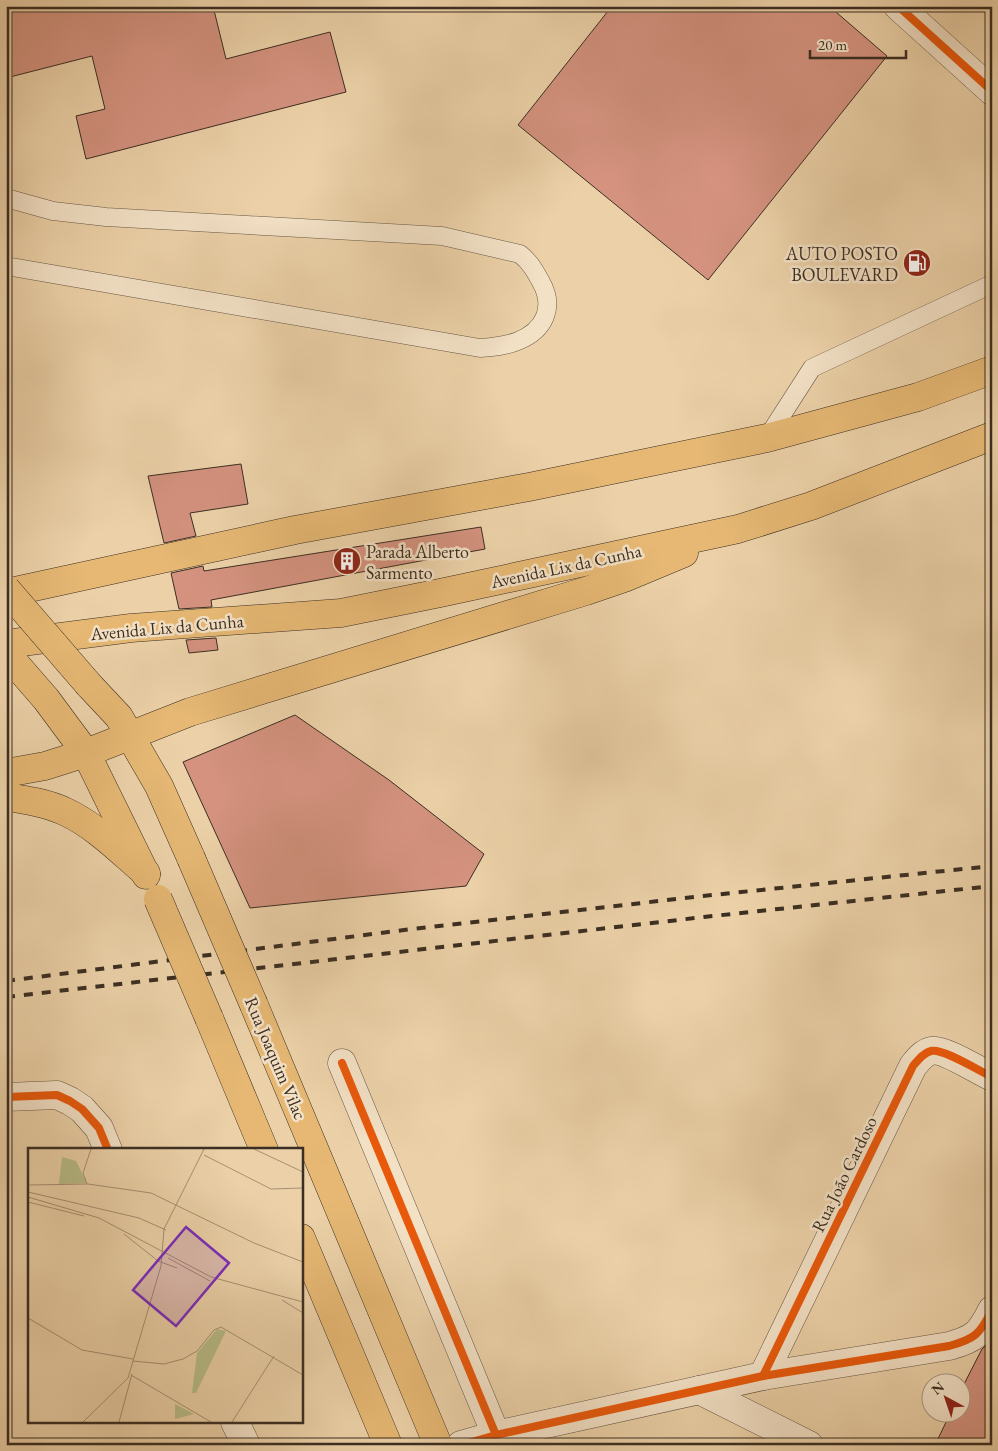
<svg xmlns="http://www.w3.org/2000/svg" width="998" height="1451" font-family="'EB Garamond',serif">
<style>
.building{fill:#d4927f;stroke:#3b2e22}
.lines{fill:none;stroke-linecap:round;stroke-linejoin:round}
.service-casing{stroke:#675744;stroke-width:19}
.minor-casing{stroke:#675744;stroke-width:29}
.primary-casing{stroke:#3b2e22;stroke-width:29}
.trunk-casing{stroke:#3b2e22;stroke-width:29}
.service{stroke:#f3e1c6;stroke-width:18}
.minor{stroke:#f3e1c6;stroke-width:28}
.primary{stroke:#e6b874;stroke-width:28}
.trunk{stroke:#e6b874;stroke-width:28}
.rail{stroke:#3b2e22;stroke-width:4;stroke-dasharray:9 9;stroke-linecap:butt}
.primary-bridge-casing{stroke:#3b2e22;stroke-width:29;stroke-linecap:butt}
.primary-bridge{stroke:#e6b874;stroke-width:28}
.cycleway-casing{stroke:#f3e1c6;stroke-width:11}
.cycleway{stroke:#e8590c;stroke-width:8}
.labels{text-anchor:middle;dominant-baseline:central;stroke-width:5;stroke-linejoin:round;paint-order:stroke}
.poi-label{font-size:18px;fill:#3b2e22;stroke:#f3e1c6;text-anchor:end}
.street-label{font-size:18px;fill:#3b2e22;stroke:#f3e1c6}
.inset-road{fill:none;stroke:#a59072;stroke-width:1}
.view{fill:#7b2cbf;fill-opacity:0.15;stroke:#7b2cbf;stroke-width:2.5}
.inset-edge{fill:none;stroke:#3b2e22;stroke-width:2.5}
</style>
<rect width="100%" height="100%" fill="#ecd1a8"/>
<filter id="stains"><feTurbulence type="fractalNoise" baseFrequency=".004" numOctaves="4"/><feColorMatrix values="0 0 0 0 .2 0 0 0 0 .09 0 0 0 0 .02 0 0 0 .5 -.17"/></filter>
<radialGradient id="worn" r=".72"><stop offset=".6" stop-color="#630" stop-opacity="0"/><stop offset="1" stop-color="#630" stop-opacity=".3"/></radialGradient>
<g class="building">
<path d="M 6,6 L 213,6 L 226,59 L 330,32 L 346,92 L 86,159 L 76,116 L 105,109 L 92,56 L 6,78 Z"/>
<path d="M 612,6 L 829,6 L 887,56 L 708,280 L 518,125 Z"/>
<path d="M 241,464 L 248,504 L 190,513 L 196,536 L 164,543 L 148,476 Z"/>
<path d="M 481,527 L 485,549 L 211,600 L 212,607 L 179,609 L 171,573 L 203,566 L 204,571 Z"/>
<path d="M 216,638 L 218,650 L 189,653 L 186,640 Z"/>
<path d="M 295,715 L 389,780 L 484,854 L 466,886 L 250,908 L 183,762 Z"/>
<path d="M 992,1340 L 992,1445 L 935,1445 L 950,1414 L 960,1414 L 960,1392 L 982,1349 Z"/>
</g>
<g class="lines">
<defs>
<g id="service">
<path d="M 6,198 L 53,211 L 106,217 L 442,236 L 520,254 C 530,262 535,271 541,282 C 555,307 545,330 518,341 C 506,346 493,347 480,348 L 6,266"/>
<path d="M 767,438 L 812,368 L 992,284"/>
</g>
<g id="minor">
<path d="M 898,6 L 992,91"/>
<path d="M 342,1063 L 496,1435"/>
<path d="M 6,1097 L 57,1095 L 70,1101 L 82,1109 L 99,1128 L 108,1150"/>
<path d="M 763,1376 L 913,1066 C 918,1060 923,1053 931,1051 C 943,1048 979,1071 992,1077"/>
<path d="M 699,1390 L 809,1445"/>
<path d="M 235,1422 L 246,1445"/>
<path d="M 461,1445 L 496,1435 L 763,1376 L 949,1346 C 975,1339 980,1334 992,1310"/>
</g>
<g id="primary">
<path d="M 6,653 L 46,699 L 86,753 L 146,875"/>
<path d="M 89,685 L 119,717 L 159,786 L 191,858"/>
<path d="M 254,1005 L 438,1445"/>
<path d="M 209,1018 L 264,1150"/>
<path d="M 301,1238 L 388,1445"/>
</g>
<g id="trunk">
<path d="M 6,593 L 295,530 L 529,487 L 767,438 L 918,397 L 992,370"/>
<path d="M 6,644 L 131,628 L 341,613 L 440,593 L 738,529 L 811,506 L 992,436"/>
<path d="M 6,773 L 45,766 L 86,753 L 190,712 L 586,591 L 624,578 L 684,553"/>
<path d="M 6,797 C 27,800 47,803 66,812 C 96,826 121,852 146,873"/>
</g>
</defs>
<use href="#service" class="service-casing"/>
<use href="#minor" class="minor-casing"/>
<use href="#primary" class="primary-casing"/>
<use href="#trunk" class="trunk-casing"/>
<use href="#service" class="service"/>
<use href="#minor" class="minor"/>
<use href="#primary" class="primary"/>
<use href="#trunk" class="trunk"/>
<g class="rail">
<path d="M 6,981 L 404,930 L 703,896 L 992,866"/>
<path d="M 6,997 L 704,917 L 992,886"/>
</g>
<defs>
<g id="primary-bridge">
<path d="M 6,589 L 89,685"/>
<path d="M 191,858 L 254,1005"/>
<path d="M 158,899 L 209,1018"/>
</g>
</defs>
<use href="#primary-bridge" class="primary-bridge-casing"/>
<use href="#primary-bridge" class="primary-bridge"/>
<defs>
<g id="cycleway">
<path d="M 898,6 L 992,91"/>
<path d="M 342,1063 L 496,1435"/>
<path d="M 6,1097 L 57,1095 L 70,1101 L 82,1109 L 99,1128 L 108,1150"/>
<path d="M 763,1376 L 913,1066 C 918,1060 923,1053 931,1051 C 943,1048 979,1071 992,1077"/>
<path d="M 461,1445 L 496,1435 L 763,1376 L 949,1346 C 975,1339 980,1334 992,1310"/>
</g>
</defs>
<use href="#cycleway" class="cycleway-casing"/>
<use href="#cycleway" class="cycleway"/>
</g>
<defs>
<symbol id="fuel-disc" viewBox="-11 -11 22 22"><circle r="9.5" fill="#8f2418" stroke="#f3e1c6"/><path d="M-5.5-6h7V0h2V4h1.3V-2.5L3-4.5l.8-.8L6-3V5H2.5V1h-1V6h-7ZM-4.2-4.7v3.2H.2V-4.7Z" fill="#fff"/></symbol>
<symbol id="building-disc" viewBox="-11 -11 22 22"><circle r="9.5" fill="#8f2418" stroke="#f3e1c6"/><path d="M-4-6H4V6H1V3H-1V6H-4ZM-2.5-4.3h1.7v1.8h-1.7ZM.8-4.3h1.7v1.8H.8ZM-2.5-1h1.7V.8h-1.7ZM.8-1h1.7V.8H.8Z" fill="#fff"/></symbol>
</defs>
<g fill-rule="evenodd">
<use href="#fuel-disc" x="901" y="247" width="32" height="32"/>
<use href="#building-disc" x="331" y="545" width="32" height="32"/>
</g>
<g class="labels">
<g class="poi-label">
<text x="898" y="253">AUTO POSTO<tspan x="898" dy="21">BOULEVARD</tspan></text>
<text x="366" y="551" text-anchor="start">Parada Alberto<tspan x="366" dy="21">Sarmento</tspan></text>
</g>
<g class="street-label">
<text transform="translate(566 566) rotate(-12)">Avenida Lix da Cunha</text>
<text transform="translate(167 627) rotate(-5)">Avenida Lix da Cunha</text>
<text transform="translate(276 1058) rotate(67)">Rua Joaquim Vilac</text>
<text transform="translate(844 1174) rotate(-64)">Rua João Cardoso</text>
</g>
</g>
<g transform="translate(28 1148)">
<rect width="275" height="275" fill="#ecd1a8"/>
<path d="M 34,9 L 48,13 L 59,35 L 31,36 ZM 189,181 L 198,183 L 168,245 L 164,245 L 169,205 ZM 147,256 L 166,266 L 147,271 Z" fill="#b7bc88"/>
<path class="inset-road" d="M 226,1 L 275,24M 176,7 L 243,41 L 275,40M 59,36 L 55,25 L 63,1M 0,37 L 60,36 L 123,45 L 226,95 L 275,114M 0,44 L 111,70 L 138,82M 0,49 L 71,70 L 183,129 L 275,154M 0,54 L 56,68M 96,86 L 130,113 L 149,120M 140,110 L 182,133M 254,152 L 275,165M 0,170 L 54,202 L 105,211M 105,213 L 136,216 L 155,211 L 169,203 L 186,182 L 193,179 L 275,227M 103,227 L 183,274M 55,274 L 100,230 L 133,118 L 136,81 L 176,1M 91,274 L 104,226M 204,274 L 246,208"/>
<path class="view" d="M 158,79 L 201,115 L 148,178 L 105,142 Z"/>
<rect width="275" height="275" class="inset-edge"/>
</g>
<rect width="998" height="1451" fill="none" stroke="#ecd1a8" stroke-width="25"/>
<rect x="8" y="8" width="983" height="1436" fill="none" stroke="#3b2e22" stroke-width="2.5"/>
<rect x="12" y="12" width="973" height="1426" fill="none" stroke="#3b2e22"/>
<g transform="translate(946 1398) rotate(320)"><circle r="24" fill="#f3e1c6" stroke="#a99984"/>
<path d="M0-4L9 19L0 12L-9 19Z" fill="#8f2418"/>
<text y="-8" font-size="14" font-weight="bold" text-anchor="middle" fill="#3b2e22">N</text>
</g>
<path d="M810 50v8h96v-8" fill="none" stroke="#3b2e22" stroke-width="2.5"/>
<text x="818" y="50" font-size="15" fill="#3b2e22" stroke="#f3e1c6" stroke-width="4" paint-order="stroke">20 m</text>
<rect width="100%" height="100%" filter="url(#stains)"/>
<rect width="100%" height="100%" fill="url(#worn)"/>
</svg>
